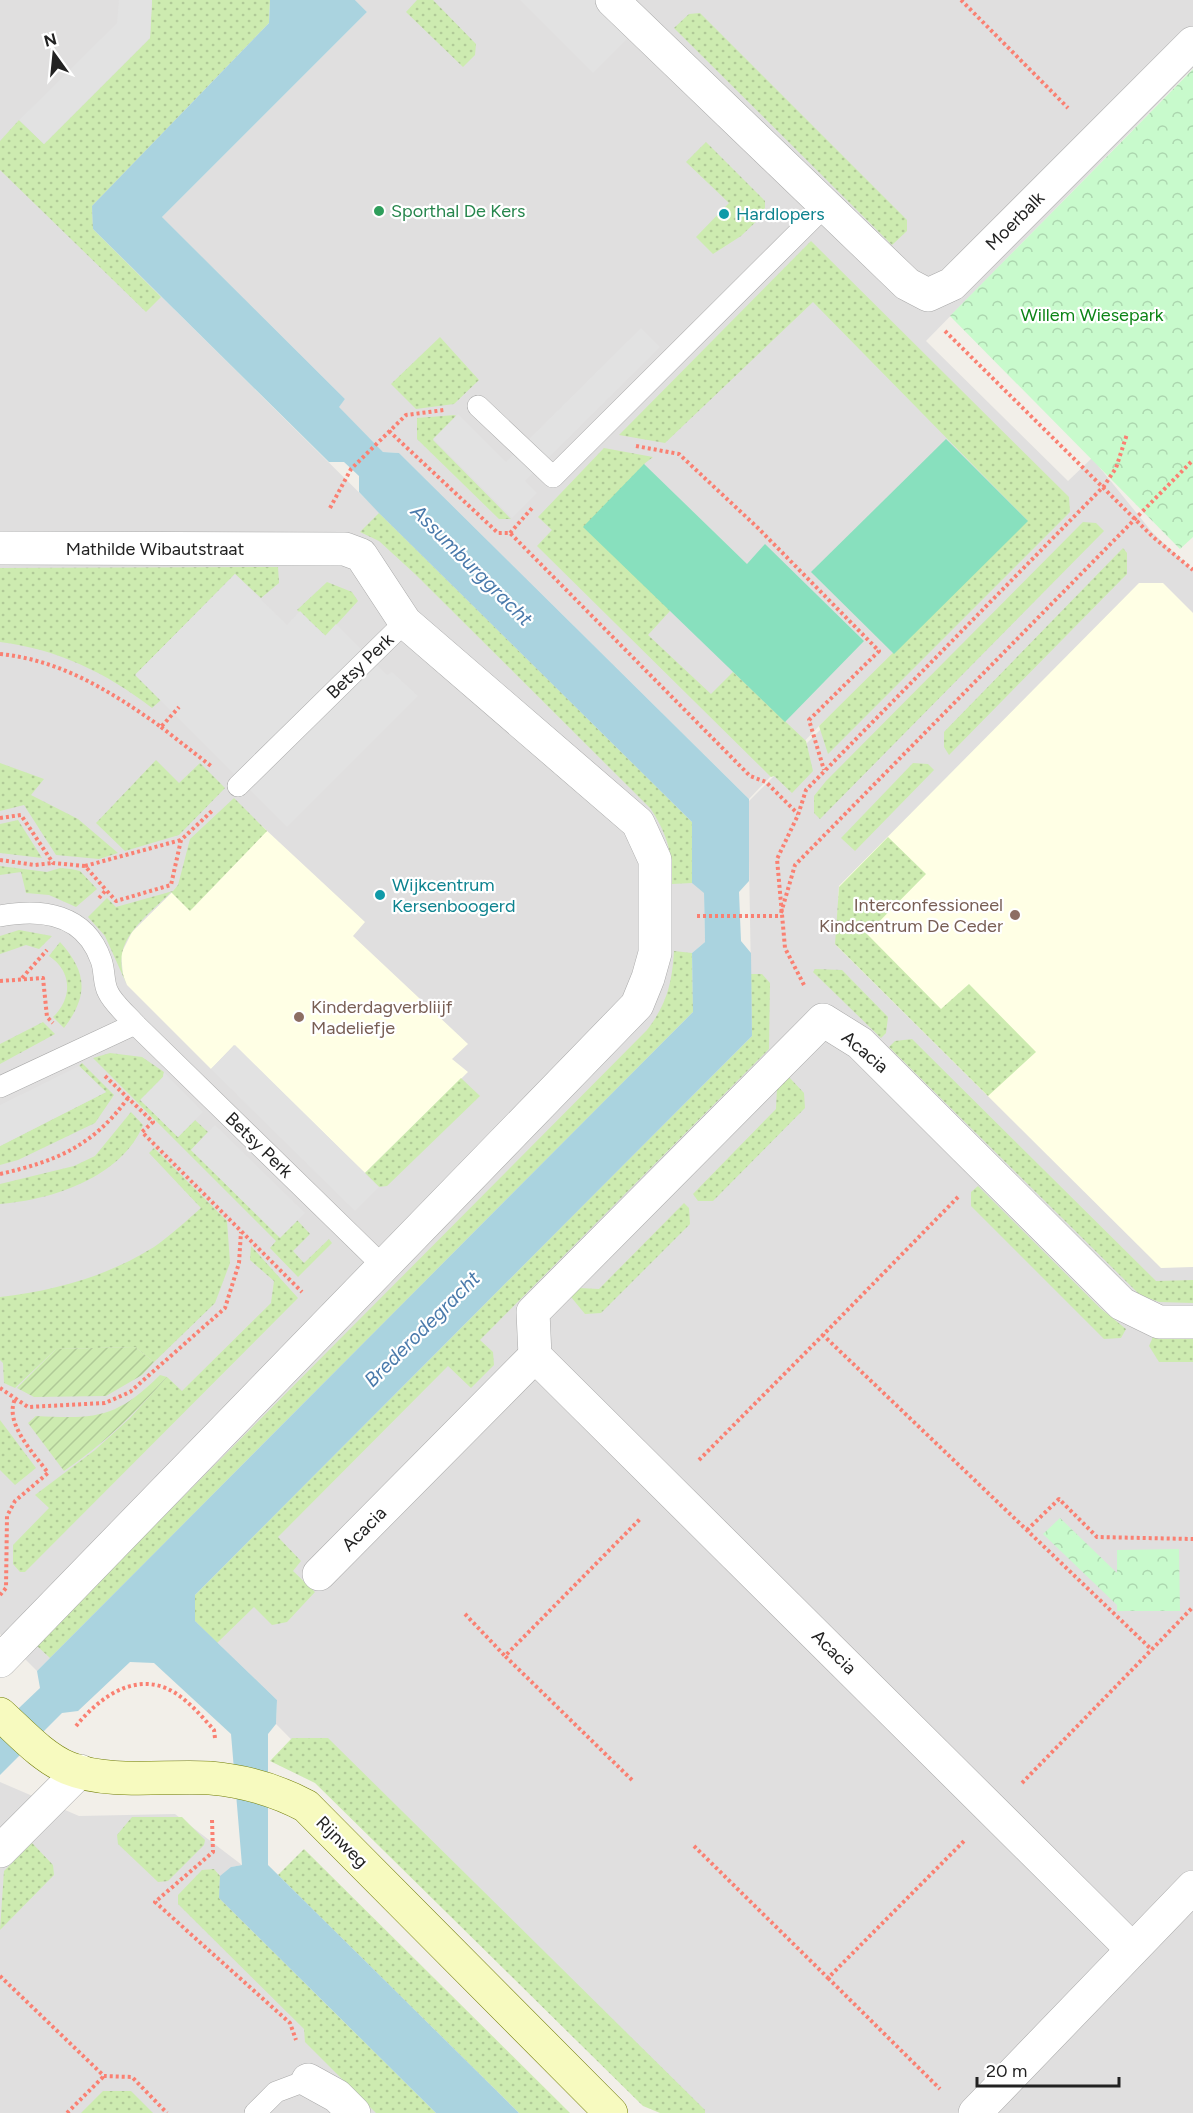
<svg xmlns="http://www.w3.org/2000/svg" width="1193" height="2113" font-family="Figtree,sans-serif">
<style>
.residential{fill:#e0dfdf}
.education{fill:#ffffe5}
.grass{fill:url(#grass-dots)}
.park{fill:url(#park-crowns)}
.garden{fill:url(#garden-furrows)}
.pitch{fill:#88e0be}
.parking{fill:#e2e2e2}
.water{fill:#aad3df}
.lines{fill:none;stroke-linecap:round;stroke-linejoin:round}
.lane-casing{stroke:#a9a9a9;stroke-width:22}
.street-casing{stroke:#a9a9a9;stroke-width:34}
.secondary-casing{stroke:#707d05;stroke-width:34}
.path{stroke:#fa8072;stroke-width:4;stroke-dasharray:3 3;stroke-linecap:butt}
.lane{stroke:#fff;stroke-width:21}
.street{stroke:#fff;stroke-width:33}
.secondary{stroke:#f7fabf;stroke-width:33}
.leisure-dot{fill:#2e9e5b;stroke:#fff;stroke-width:2}
.culture-dot{fill:#0f9aa8;stroke:#fff;stroke-width:2}
.education-dot{fill:#8d6e63;stroke:#fff;stroke-width:2}
.labels{text-anchor:middle;dominant-baseline:central;stroke-width:4.5;stroke-linejoin:round;paint-order:stroke}
.leisure-label{font-size:18px;fill:#27864d;stroke:#fff;text-anchor:start}
.culture-label{font-size:18px;fill:#0d838f;stroke:#fff;text-anchor:start}
.street-label{font-size:18px;fill:#222;stroke:#fff}
.park-label{font-size:18px;fill:#0c8416;stroke:#fff}
.education-label{font-size:18px;fill:#785e54;stroke:#fff;text-anchor:end}
.water-label{font-size:20px;font-style:italic;fill:#4a7aab;stroke:#fff}
</style>
<defs>
<pattern id="grass-dots" width="8" height="8" patternUnits="userSpaceOnUse" patternTransform="scale(1.5)"><rect width="8" height="8" fill="#cdebb0"/><path d="M2 2h.1M6 6h.1" fill="none" stroke="#b0c997" stroke-width="1.8" stroke-linecap="round"/></pattern>
<pattern id="park-crowns" width="20" height="18" patternUnits="userSpaceOnUse" patternTransform="scale(1.5)"><rect width="20" height="18" fill="#c8facc"/><path d="M2 6a3 3 0 1 1 6 0M12 15a3 3 0 1 1 6 0" fill="none" stroke="#acd6af"/></pattern>
<pattern id="garden-furrows" width="10" height="10" patternUnits="userSpaceOnUse" patternTransform="scale(1.5)"><rect width="10" height="10" fill="#cdebb0"/><path d="M-1 1l2-2M0 10L10 0M9 11l2-2" fill="none" stroke="#b0c997"/></pattern>
</defs>
<rect width="100%" height="100%" fill="#f2efe9"/>
<g class="residential">
<path d="M 0,0 L 270,0 L 93,229 L 692,822 L 704,893 L 705,942 L 692,953 L 693,1012 L 37,1671 L 0,1634 Z"/>
<path d="M 355,0 L 1193,0 L 1193,68 L 926,341 L 1068,481 L 1092,458 L 1152,532 L 1193,571 L 1193,2113 L 661,2113 L 276,1724 L 277,1700 L 195,1621 L 195,1595 L 752,1036 L 748,802 L 923,627 L 819,726 L 749,799 L 399,453 L 383,452 L 338,407 L 345,399 L 162,217 L 367,12 Z"/>
<path d="M 0,1782 L 79,1816 L 175,1814 L 242,1865 L 231,1867 L 246,1926 L 436,2113 L 0,2113 Z"/>
</g>
<g class="education">
<path d="M 1139,583 L 1163,583 L 1193,613 L 1193,1267 L 1161,1268 L 836,945 L 839,886 Z"/>
<path d="M 250,815 L 365,922 L 353,936 L 468,1044 L 452,1059 L 468,1072 L 365,1173 L 234,1045 L 211,1069 L 127,985 L 123,975 L 121,954 L 132,932 Z"/>
</g>
<g class="grass">
<path d="M 152,0 L 270,0 L 269,23 L 92,206 L 93,229 L 161,297 L 146,312 L 0,170 L 0,141 L 19,120 L 44,144 L 150,38 Z"/>
<path d="M 417,0 L 433,0 L 476,44 L 475,55 L 463,67 L 406,12 Z"/>
<path d="M 700,13 L 907,220 L 907,231 L 892,245 L 674,28 L 689,14 Z"/>
<path d="M 706,142 L 765,201 L 765,213 L 741,236 L 713,254 L 696,237 L 729,203 L 686,162 Z"/>
<path d="M 811,241 L 1069,497 L 1070,512 L 828,754 L 819,726 L 1027,520 L 813,302 L 665,443 L 619,435 Z"/>
<path d="M 440,337 L 479,380 L 454,404 L 416,409 L 391,384 Z"/>
<path d="M 455,415 L 456,416 L 433,440 L 511,519 L 499,519 L 417,439 L 417,418 Z"/>
<path d="M 604,448 L 653,457 L 644,464 L 670,611 L 648,635 L 711,694 L 733,672 L 806,741 L 813,771 L 792,793 L 774,776 L 771,777 L 537,546 L 552,530 L 538,517 Z"/>
<path d="M 379,513 L 692,822 L 692,883 L 672,884 C 673,854 667,833 650,808 L 415,574 L 379,541 L 360,532 Z"/>
<path d="M 1083,522 L 1096,523 L 1104,531 L 820,819 L 814,813 L 814,796 L 826,781 Z"/>
<path d="M 1123,548 L 1127,553 L 1127,574 L 949,755 L 944,747 L 944,732 Z"/>
<path d="M 278,567 L 279,583 L 261,598 L 235,574 L 136,674 L 161,700 L 152,708 C 107,673 57,649 0,642 L 0,568 Z"/>
<path d="M 327,582 L 352,592 L 358,601 L 326,636 L 297,610 Z"/>
<path d="M 156,760 L 179,783 L 200,763 L 225,788 L 179,835 L 125,851 L 96,823 Z"/>
<path d="M 0,763 L 44,779 L 31,795 L 78,819 L 118,853 L 99,859 L 56,855 L 24,805 L 0,811 Z"/>
<path d="M 913,763 L 928,764 L 934,770 L 855,851 L 841,838 Z"/>
<path d="M 234,798 L 267,831 L 190,911 L 171,892 C 144,920 107,942 127,985 L 105,936 L 88,917 L 107,898 L 116,907 L 173,891 L 178,885 L 190,839 Z"/>
<path d="M 18,820 L 42,858 L 0,853 L 0,824 Z"/>
<path d="M 888,837 L 926,874 L 867,934 L 941,1009 L 969,984 L 1036,1052 L 988,1096 L 835,944 L 839,887 Z"/>
<path d="M 0,866 L 47,872 L 60,868 L 71,869 L 80,871 L 97,889 L 76,907 L 49,895 L 26,893 L 21,872 L 0,875 Z"/>
<path d="M 19,930 L 52,936 L 39,949 L 26,945 L 0,954 L 0,936 Z"/>
<path d="M 60,942 C 87,972 89,995 64,1028 L 53,1017 C 73,998 72,971 49,956 Z"/>
<path d="M 674,951 L 692,953 L 693,1012 L 50,1658 L 36,1645 L 647,1030 C 667,1004 672,983 674,951 Z"/>
<path d="M 815,969 L 842,970 L 888,1017 L 886,1033 L 881,1038 L 813,972 Z"/>
<path d="M 751,974 L 762,974 L 770,983 L 769,1049 L 480,1340 L 493,1352 L 494,1365 L 471,1388 L 448,1366 L 278,1537 L 301,1561 L 293,1571 L 315,1592 L 287,1622 L 272,1625 L 254,1607 L 217,1643 L 195,1621 L 195,1595 L 752,1036 Z"/>
<path d="M 43,1022 L 55,1034 L 0,1064 L 0,1044 Z"/>
<path d="M 912,1039 L 1156,1281 L 1193,1280 L 1193,1303 L 1159,1302 L 1140,1295 L 889,1047 L 895,1041 Z"/>
<path d="M 110,1053 L 142,1057 L 164,1072 L 163,1077 L 141,1100 L 178,1137 L 195,1120 L 208,1132 L 191,1150 L 280,1237 L 297,1220 L 310,1234 L 293,1251 L 304,1263 L 329,1239 L 332,1243 L 298,1277 L 270,1248 L 276,1241 L 93,1058 Z"/>
<path d="M 82,1063 L 114,1095 L 95,1123 L 18,1160 L 0,1165 L 0,1146 L 106,1092 L 79,1066 Z"/>
<path d="M 788,1076 L 804,1093 L 805,1108 L 713,1201 L 698,1201 L 693,1194 L 776,1109 L 777,1087 Z"/>
<path d="M 461,1078 L 480,1096 L 387,1186 L 379,1187 L 365,1173 Z"/>
<path d="M 131,1112 L 143,1125 C 122,1177 52,1200 0,1204 L 0,1184 L 74,1166 L 95,1156 Z"/>
<path d="M 154,1148 L 227,1221 L 230,1263 L 215,1303 L 154,1362 L 135,1347 L 56,1349 L 15,1388 L 4,1383 L 3,1363 L 0,1360 L 0,1297 C 54,1291 108,1276 154,1247 C 170,1236 186,1221 201,1208 L 149,1153 Z"/>
<path d="M 978,1186 L 1100,1308 L 1126,1329 L 1121,1338 L 1104,1339 L 971,1206 L 971,1192 Z"/>
<path d="M 684,1203 L 689,1208 L 690,1224 L 601,1313 L 585,1314 L 571,1297 L 579,1288 L 599,1289 Z"/>
<path d="M 251,1246 L 298,1298 L 25,1572 L 20,1572 L 13,1564 L 13,1545 L 49,1508 L 35,1495 L 95,1450 L 130,1418 L 167,1377 L 182,1391 L 271,1303 L 274,1281 L 250,1260 Z"/>
<path d="M 1153,1337 L 1193,1338 L 1193,1362 L 1159,1362 L 1149,1346 Z"/>
<path d="M 0,1420 L 36,1468 L 15,1485 L 0,1470 Z"/>
<path d="M 292,1738 L 328,1738 L 705,2110 L 705,2113 L 660,2113 L 643,2106 L 315,1783 L 270,1761 Z"/>
<path d="M 132,1817 L 182,1817 L 205,1840 L 204,1845 L 168,1881 L 158,1882 L 118,1844 L 117,1835 Z"/>
<path d="M 32,1843 L 53,1865 L 54,1875 L 0,1930 L 4,1871 Z"/>
<path d="M 304,1849 L 570,2113 L 519,2113 L 278,1875 Z"/>
<path d="M 214,1869 L 220,1876 L 219,1898 L 436,2113 L 376,2113 L 305,2042 L 304,2029 L 178,1904 L 178,1895 L 202,1870 Z"/>
<path d="M 103,2091 L 131,2091 L 153,2113 L 81,2113 Z"/>
</g>
<g class="park">
<path d="M 1193,69 L 1193,537 L 1180,549 L 950,316 Z"/>
<path d="M 1060,1518 L 1117,1573 L 1117,1550 L 1179,1549 L 1180,1611 L 1117,1611 L 1117,1605 L 1043,1534 Z"/>
</g>
<g class="garden">
<path d="M 135,1347 L 154,1362 L 142,1375 L 106,1396 L 34,1397 L 17,1388 L 56,1349 Z"/>
<path d="M 160,1375 L 167,1377 C 135,1413 104,1444 64,1471 L 28,1423 L 36,1416 C 95,1419 116,1419 160,1375 Z"/>
</g>
<g class="pitch">
<path d="M 946,439 L 1028,521 L 894,654 L 811,572 Z"/>
<path d="M 644,464 L 747,564 L 765,544 L 864,641 L 785,722 L 583,527 Z"/>
</g>
<g class="parking">
<path d="M 119,0 L 152,0 L 150,38 L 44,144 L 19,120 L 117,23 Z"/>
<path d="M 520,0 L 632,0 L 630,36 L 593,73 Z"/>
<path d="M 641,328 L 660,347 L 525,481 L 537,493 L 512,518 L 433,439 L 458,414 L 506,462 Z"/>
<path d="M 235,574 L 287,625 L 300,611 L 325,636 L 336,624 L 387,675 L 392,672 L 418,696 L 287,827 L 135,675 Z"/>
<path d="M 235,1045 L 379,1187 L 355,1211 L 211,1069 Z"/>
<path d="M 79,1066 L 106,1092 L 0,1146 L 0,1105 Z"/>
<path d="M 164,1072 L 203,1112 L 178,1137 L 140,1100 L 163,1077 Z"/>
<path d="M 215,1125 L 305,1213 L 280,1238 L 191,1150 Z"/>
</g>
<path class="water" d="M 270,0 L 355,0 L 367,12 L 162,217 L 345,399 L 339,407 L 383,452 L 399,453 L 749,799 L 749,881 L 739,892 L 741,941 L 751,953 L 752,1036 L 195,1595 L 195,1621 L 277,1700 L 276,1724 L 268,1734 L 268,1865 L 519,2113 L 436,2113 L 219,1898 L 220,1876 L 231,1867 L 242,1865 L 231,1734 L 154,1663 L 130,1662 L 78,1711 L 62,1713 L 0,1775 L 0,1726 L 40,1688 L 37,1671 L 693,1012 L 692,953 L 705,942 L 704,893 L 692,883 L 692,822 L 379,513 L 359,492 L 359,476 L 344,462 L 329,462 L 93,229 L 92,206 L 269,23 Z"/>
<g class="lines">
<defs>
<g id="lane">
<path d="M 478,406 L 553,477 L 825,206"/>
<path d="M 238,786 L 405,622"/>
<path d="M 0,916 C 42,908 85,914 101,960 C 105,970 103,983 108,992 C 113,1003 127,1015 135,1024 L 383,1266"/>
<path d="M 0,1087 L 135,1024"/>
<path d="M 255,2113 L 276,2092 L 308,2080"/>
</g>
<g id="street">
<path d="M 612,0 L 907,284 L 928,295 L 952,284 L 1193,43"/>
<path d="M 0,548 L 345,549 L 361,555 L 405,622 L 638,823 L 655,860 L 655,953 L 648,978 L 637,1005 L 0,1661"/>
<path d="M 319,1574 L 535,1356"/>
<path d="M 0,1851 L 80,1771"/>
<path d="M 1132,1949 L 535,1356 L 533,1312 L 823,1020 L 860,1043 L 1122,1304 L 1159,1322 L 1193,1322"/>
<path d="M 308,2080 L 337,2096 L 354,2113"/>
<path d="M 975,2113 L 1193,1887"/>
</g>
<path id="secondary" d="M 0,1714 C 21,1733 42,1757 68,1768 C 109,1785 167,1775 210,1778 C 244,1781 276,1790 306,1806 L 611,2113"/>
</defs>
<use href="#lane" class="lane-casing"/>
<use href="#street" class="street-casing"/>
<use href="#secondary" class="secondary-casing"/>
<g class="path">
<path d="M 961,0 L 1068,108"/>
<path d="M 945,331 L 1153,537 L 1193,570"/>
<path d="M 389,431 L 498,533 L 510,533 L 750,776 L 766,782 L 798,814"/>
<path d="M 636,446 L 679,454 L 758,528 L 879,651 L 809,720 L 824,770"/>
<path d="M 330,508 L 351,469 L 406,415 L 444,410"/>
<path d="M 510,533 L 533,507"/>
<path d="M 0,654 C 61,660 112,692 161,727 L 179,707"/>
<path d="M 161,727 L 211,766"/>
<path d="M 0,818 L 21,815 L 53,863 L 85,866 L 106,890"/>
<path d="M 0,860 L 35,865 L 52,863"/>
<path d="M 85,866 L 181,840"/>
<path d="M 99,898 L 106,890 L 116,901 L 171,885 L 181,840 L 213,810"/>
<path d="M 781,913 L 795,865 L 1193,460"/>
<path d="M 697,916 L 780,916"/>
<path d="M 22,978 L 47,950"/>
<path d="M 0,981 L 43,978 L 47,1017 L 53,1023"/>
<path d="M 804,985 L 785,948 L 777,859 L 798,815 L 806,790 L 1104,486 L 1116,468 L 1127,434"/>
<path d="M 105,1076 L 153,1122 L 142,1132 L 302,1292"/>
<path d="M 0,1174 C 57,1161 93,1146 128,1098"/>
<path d="M 958,1197 L 823,1335 L 1151,1649"/>
<path d="M 0,1388 L 28,1407 L 105,1403 L 130,1392 L 225,1308 L 239,1263 L 241,1232"/>
<path d="M 699,1460 L 823,1335"/>
<path d="M 1027,1530 L 1059,1499 L 1097,1537 L 1193,1539"/>
<path d="M 0,1595 L 6,1588 L 7,1516 L 15,1501 L 48,1473 C 34,1453 4,1424 15,1399"/>
<path d="M 465,1614 L 505,1656"/>
<path d="M 76,1726 C 102,1694 142,1667 181,1697 C 193,1706 204,1719 214,1730 L 215,1738"/>
<path d="M 632,1780 L 505,1656 L 641,1518"/>
<path d="M 1022,1783 L 1193,1607"/>
<path d="M 212,1820 L 213,1852 L 155,1902 L 290,2023 L 296,2040"/>
<path d="M 694,1846 L 828,1978 L 964,1841"/>
<path d="M 0,1976 L 104,2076 L 132,2077 L 167,2113"/>
<path d="M 828,1978 L 940,2089"/>
<path d="M 67,2113 L 104,2076"/>
</g>
<use href="#lane" class="lane"/>
<use href="#street" class="street"/>
<use href="#secondary" class="secondary"/>
</g>
<circle class="leisure-dot" cx="379" cy="211" r="6"/>
<g class="culture-dot">
<circle cx="724" cy="214" r="6"/>
<circle cx="380" cy="895" r="6"/>
</g>
<g class="education-dot">
<circle cx="1015" cy="915" r="6"/>
<circle cx="299" cy="1017" r="6"/>
</g>
<g class="labels">
<g class="leisure-label">
<text x="391" y="211">Sporthal De Kers</text>
</g>
<g class="culture-label">
<text x="736" y="214">Hardlopers</text>
<text x="392" y="885">Wijkcentrum<tspan x="392" dy="21">Kersenboogerd</tspan></text>
</g>
<g class="street-label">
<text transform="translate(1015 221) rotate(-45)">Moerbalk</text>
<text x="155" y="549">Mathilde Wibautstraat</text>
<text transform="translate(360 666) rotate(-44)">Betsy Perk</text>
<text transform="translate(865 1052) rotate(40)">Acacia</text>
<text transform="translate(259 1145) rotate(44)">Betsy Perk</text>
<text transform="translate(364 1529) rotate(-45)">Acacia</text>
<text transform="translate(834 1652) rotate(45)">Acacia</text>
<text transform="translate(342 1842) rotate(45)">Rijnweg</text>
</g>
<g class="park-label">
<text x="1092" y="315">Willem Wiesepark</text>
</g>
<g class="education-label">
<text x="1003" y="905">Interconfessioneel<tspan x="1003" dy="21">Kindcentrum De Ceder</tspan></text>
<text x="311" y="1007" text-anchor="start">Kinderdagverbliijf<tspan x="311" dy="21">Madeliefje</tspan></text>
</g>
<g class="water-label">
<text transform="translate(472 565) rotate(45)">Assumburggracht</text>
<text transform="translate(422 1329) rotate(-45)">Brederodegracht</text>
</g>
</g>
<g transform="translate(54 54) rotate(345)" stroke="#ffffff" stroke-width="4.5" paint-order="stroke">
<path d="M0-4.5L10 22L0 15L-10 22Z" fill="#222222"/>
<text y="-9" font-size="16" font-weight="bold" text-anchor="middle" fill="#222222">N</text>
</g>
<path d="M977 2077v9h142v-9" fill="none" stroke="#222222" stroke-width="3"/>
<text x="986" y="2077" font-size="18" fill="#222222" stroke="#ffffff" stroke-width="4.5" paint-order="stroke">20 m</text>
</svg>
